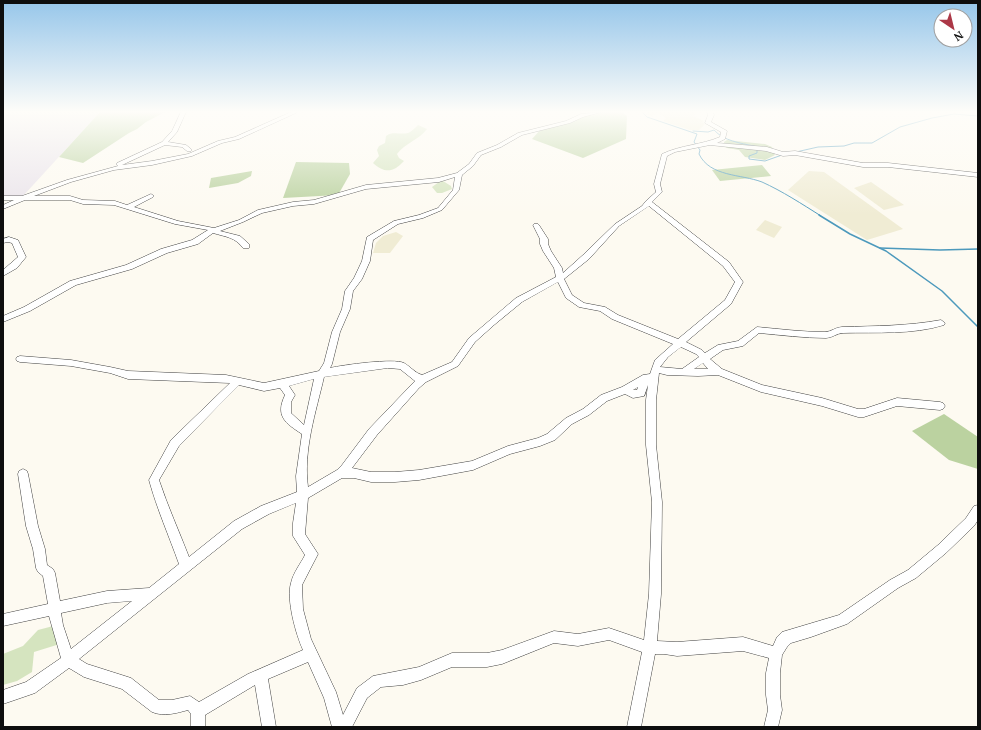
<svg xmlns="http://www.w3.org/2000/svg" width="981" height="730" font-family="'PT Serif',serif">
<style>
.industrial{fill:#eae4eb}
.farmland{fill:#f0ecd4}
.green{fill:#d5e4bf}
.forest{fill:#bbd2a0}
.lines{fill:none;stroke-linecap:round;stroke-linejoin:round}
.stream-far1{stroke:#4c99bc;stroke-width:1}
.stream{stroke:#4c99bc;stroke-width:1.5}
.minor-casing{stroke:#414141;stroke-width:1}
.minor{fill:#fff;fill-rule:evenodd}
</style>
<rect width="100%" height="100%" fill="#fdfaf1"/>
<path class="industrial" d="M 3,112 L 100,112 L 23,196 L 3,196 Z"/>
<g class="farmland">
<path d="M 649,112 L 694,112 L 697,113 L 693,116 L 704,121 L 702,122 L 705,124 L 699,130 L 690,130 L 663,121 L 666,118 L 658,113 L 651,116 L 646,114 Z"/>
<path d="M 809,171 L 824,172 L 903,229 L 867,240 L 788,190 Z"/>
<path d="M 871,182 L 904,205 L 884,210 L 854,188 Z"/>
<path d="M 765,220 L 782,227 L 774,238 L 756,230 Z"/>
<path d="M 396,232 L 403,236 L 390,253 L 373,253 L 376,243 L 383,236 Z"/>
</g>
<g class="green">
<path d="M 418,125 L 427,129 C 419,140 405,143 397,154 L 399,158 L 404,161 C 394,172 385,174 373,163 L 379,156 L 377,150 L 379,146 L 385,143 L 386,136 C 393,131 400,135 408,133 C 411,132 415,128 418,125 Z"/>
<path d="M 443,181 L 451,186 L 452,189 L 442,193 L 437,193 L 432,187 L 439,182 Z"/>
<path d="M 57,625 L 63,643 L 34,652 L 32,672 L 17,681 L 3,685 L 3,654 L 23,646 L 38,630 Z"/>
</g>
<g class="forest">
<path d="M 100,112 L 165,112 L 146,122 L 137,129 L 129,133 L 83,163 L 59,157 Z"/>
<path d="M 601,112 L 622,112 L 627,116 L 626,139 L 583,158 L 532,139 L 542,128 L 567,123 L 586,115 Z"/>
<path d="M 727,140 L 765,144 L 772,147 L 775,155 L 765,160 L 745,157 L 739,150 L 727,148 L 724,146 L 724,142 Z"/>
<path d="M 296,162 L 349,163 L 350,174 L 338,195 L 283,198 Z"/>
<path d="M 762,165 L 771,176 L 720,181 L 712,170 Z"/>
<path d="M 252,171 L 251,176 L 238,183 L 209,188 L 211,178 Z"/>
<path d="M 944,414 L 978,437 L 978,469 L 949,460 L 912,431 Z"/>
</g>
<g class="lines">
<g class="stream-far1">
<path d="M 642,112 L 647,117 L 697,134 L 694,142 L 700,150 L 699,154 C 710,177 741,174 762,182 C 782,191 802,204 821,216"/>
<path d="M 693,131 L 708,132 L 714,130 C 724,141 740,143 754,146"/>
<path d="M 757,149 L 757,153 L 749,156 L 749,159 L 765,161 L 782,155"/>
<path d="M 796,152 L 818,147 L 844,146 L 854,143 L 872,143 L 900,127 L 932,118 L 954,114 L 978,116"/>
</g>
<g class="stream">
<path d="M 819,215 L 850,234 L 886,251 L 942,291 L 978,327"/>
<path d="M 880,248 L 940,250 L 978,249"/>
</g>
<defs>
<g id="minor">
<path d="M 181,112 L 186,112 L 177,132 L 168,142 L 186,145 L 191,149 L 191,151 L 187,151 L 182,147 L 165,145 L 122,165 L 152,161 L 188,154 L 218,141 L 235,137 L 291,112 L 298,112 L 239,139 L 222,143 L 192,156 L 152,165 L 114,170 L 71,182 L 34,196 L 70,196 L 83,200 L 115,201 L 127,205 L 151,194 L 154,196 L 153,197 L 134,207 L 178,221 L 214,228 L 239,220 L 258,210 L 293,202 L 314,200 L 366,185 L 438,178 L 457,173 L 469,164 L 477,153 L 497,145 L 518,133 L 566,121 L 581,114 L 601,112 L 583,117 L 570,123 L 522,135 L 501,147 L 481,155 L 473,166 L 462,175 L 459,190 L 442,210 L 423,218 L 398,224 L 373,240 L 370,261 L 362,279 L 353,291 L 350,309 L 340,332 L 332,364 L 330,368 C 343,365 394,358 404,363 C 411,367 415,373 422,375 L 452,362 L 469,338 L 516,298 L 556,277 L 554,268 L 543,251 L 540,244 L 540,239 L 533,225 L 534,224 L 538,224 L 539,225 L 548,239 L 548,244 L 551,251 L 562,268 L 563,273 L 583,255 L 615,224 L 642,206 L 646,201 L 656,192 L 654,184 L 662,154 C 681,145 701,145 720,137 L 721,132 L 705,123 L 708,115 L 707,112 L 713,112 L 714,115 L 711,122 L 727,131 L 725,139 L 717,143 L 767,147 L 783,152 L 795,151 L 863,163 L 888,163 L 978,173 L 978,177 L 888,167 L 863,167 L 795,155 L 783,156 L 766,151 L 710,145 L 675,152 L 667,156 L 660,184 L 662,192 L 652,202 L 729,262 L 743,282 L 731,304 L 686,342 L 702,350 L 705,353 L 718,345 L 738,341 L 757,327 C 780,329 802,332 825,332 C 831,332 836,327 842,327 C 876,326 908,326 941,320 L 945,323 L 944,325 C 912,335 877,332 843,333 C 837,333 832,338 826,338 C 804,338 781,335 759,333 L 743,346 L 723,350 L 710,359 L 722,369 L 762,385 L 822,398 L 858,409 L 864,409 L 897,398 L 940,402 L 943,403 L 945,406 L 943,409 L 940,410 L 897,406 L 864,417 L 858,417 L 822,406 L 761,392 L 718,375 L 698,376 L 667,375 L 659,373 L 656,400 L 656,445 L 662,502 L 661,594 L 657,641 L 677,642 L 743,637 L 773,646 L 777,637 L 782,632 L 839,615 L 890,580 L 908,570 L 938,545 L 966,518 L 974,506 L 978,505 L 978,520 L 974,526 L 946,553 L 916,578 L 898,588 L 847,624 L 811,637 L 791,643 L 787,647 L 782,655 L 780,673 L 780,695 L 782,710 L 778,727 L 764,727 L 768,710 L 766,695 L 766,673 L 769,658 L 743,651 L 677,656 L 664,654 L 655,654 L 641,727 L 627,727 L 642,652 L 609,640 L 578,646 L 554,643 L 502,664 L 487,667 L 452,667 L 421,680 L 403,685 L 381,687 L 367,698 L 352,727 L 332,727 L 324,698 L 308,662 L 268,679 L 276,727 L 262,727 L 255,685 L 205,715 L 205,727 L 191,727 L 191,714 L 188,710 C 177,713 164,717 152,712 L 122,689 L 84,677 L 69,668 L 35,693 L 3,704 L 3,690 L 26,682 L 61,658 L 49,616 L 3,626 L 3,614 L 48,604 L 43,576 L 38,572 L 36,568 L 33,549 L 26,526 L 18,474 L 19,471 L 23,469 L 27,471 L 28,474 L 38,526 L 45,549 L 47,565 L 53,569 L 55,573 L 60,601 L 107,591 L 149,588 L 179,564 C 169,536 157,509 149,480 L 171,440 L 230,383 L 128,379 L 110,373 L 71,366 L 20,362 L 17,361 L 16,359 L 17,357 L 20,356 L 71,360 L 110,367 L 128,371 L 226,375 L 264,383 L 319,371 L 324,363 L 332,332 L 342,309 L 345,291 L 354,278 L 362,261 L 367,237 L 394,221 L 419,215 L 438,208 L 453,190 L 455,177 L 439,182 L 366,189 L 314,204 L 293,206 L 262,213 L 243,222 L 220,231 L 240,236 L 249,244 L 249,248 L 243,248 C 235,237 226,237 213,233 L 198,244 L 167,253 L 132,269 L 76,285 L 30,311 L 3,322 L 3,316 L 24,307 L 70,281 L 126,265 L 161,249 L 192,240 L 208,230 L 175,224 L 114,205 L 83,204 L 70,200 L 25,200 L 3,209 L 3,205 L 14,200 L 3,200 L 3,196 L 22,196 L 67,180 L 118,166 L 116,164 L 117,163 L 162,142 L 172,131 ZM 649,206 L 723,266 L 735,282 L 725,300 L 678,339 L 618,315 L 605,307 L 584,303 L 572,295 L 564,279 L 589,259 L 619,226 ZM 558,282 L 566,298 L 579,307 L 600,311 L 612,319 L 673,344 L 655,360 L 650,374 L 643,375 L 622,387 L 601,395 L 583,409 L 566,418 L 547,434 L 538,438 L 508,446 L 472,461 L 419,470 L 395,472 L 371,472 L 352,468 L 377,435 L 419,388 L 426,382 L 458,366 L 475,342 L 494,325 L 522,302 ZM 681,347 L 696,354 L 699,357 L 682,369 L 660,367 L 668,357 ZM 703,363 L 708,369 L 694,369 ZM 388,368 L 400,369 L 415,381 L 369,429 L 342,465 L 337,470 L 308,487 C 303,450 316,412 324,377 ZM 314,379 L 304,425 L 291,413 L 291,402 L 295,395 L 289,386 ZM 239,385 L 264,391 L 280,388 L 285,395 C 275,416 285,423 302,434 L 296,476 L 297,492 L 261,506 L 234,521 L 189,557 C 179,531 168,507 159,480 L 179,446 ZM 648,385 L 646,400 L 646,445 L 652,502 L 649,594 L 644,640 L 609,628 L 578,634 L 554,631 L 502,650 L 487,653 L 452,653 L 419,667 L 373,676 L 357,688 L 343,715 L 336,692 L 311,639 L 303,609 L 302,585 L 318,554 L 305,534 L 308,498 L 342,478 L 354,478 L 371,482 L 395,482 L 419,480 L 473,470 L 510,454 L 540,446 L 555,440 L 572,424 L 589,415 L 607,401 L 625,394 L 633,398 L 644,396 ZM 638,387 L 637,390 L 633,390 ZM 296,503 L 293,523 L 293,536 L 305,555 C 301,563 293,573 291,583 C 286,599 296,635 303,650 L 248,674 L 199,702 L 190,696 L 172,700 L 159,700 L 131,678 L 87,664 L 79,659 L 242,529 L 269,514 ZM 132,601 L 71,649 L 63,625 L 61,613 L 107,603 Z"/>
<path d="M 9,237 L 18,240 L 26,257 L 17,268 L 3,276 L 3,270 L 18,257 L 12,243 L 8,242 L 3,243 L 3,239 Z"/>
</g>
</defs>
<use href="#minor" class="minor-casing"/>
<use href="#minor" class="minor"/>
</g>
<linearGradient id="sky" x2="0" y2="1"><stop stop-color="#96c6ea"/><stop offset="0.52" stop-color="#fefdf9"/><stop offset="1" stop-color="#fefdf9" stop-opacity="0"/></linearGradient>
<rect width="981" height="215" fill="url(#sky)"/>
<rect width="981" height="730" fill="none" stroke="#0e0e0e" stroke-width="8"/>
<g transform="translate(953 28) rotate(145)"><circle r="19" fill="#ffffff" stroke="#9f9f9f"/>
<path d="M0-3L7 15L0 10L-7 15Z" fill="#ac3847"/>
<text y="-6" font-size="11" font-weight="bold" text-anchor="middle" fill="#0e0e0e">N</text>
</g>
</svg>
